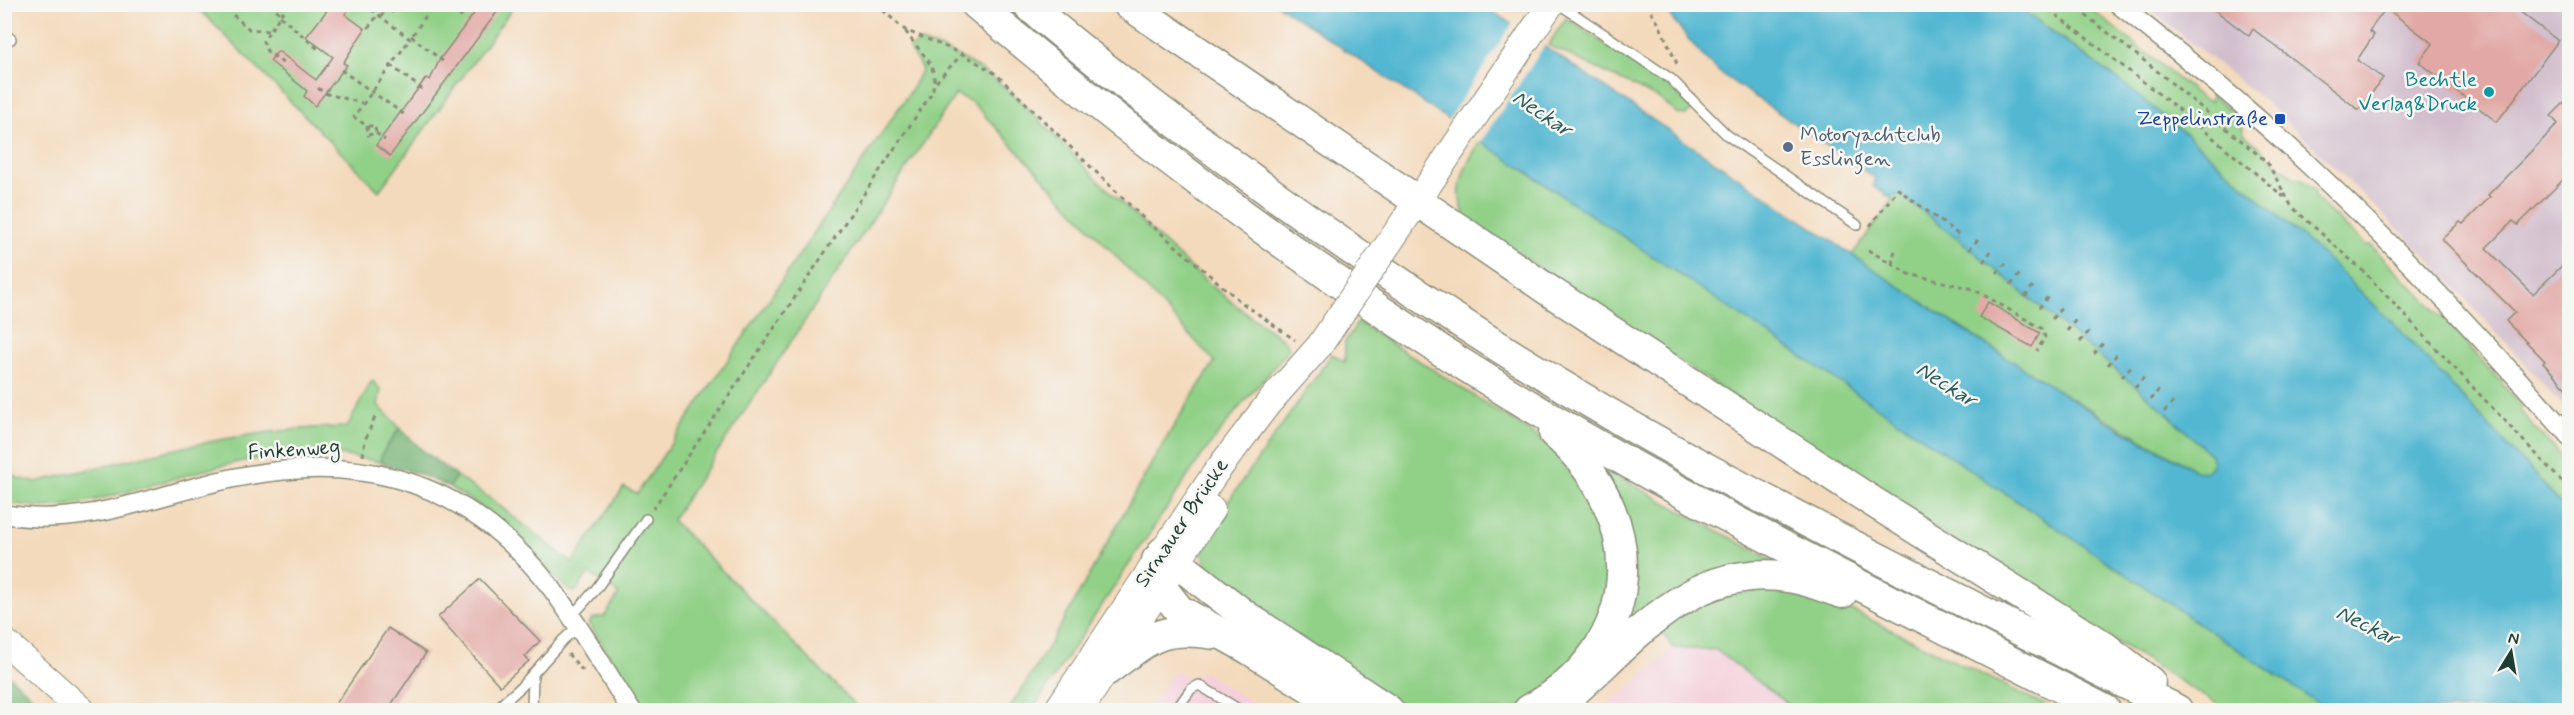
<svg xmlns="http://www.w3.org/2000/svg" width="2574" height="715" font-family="Mynerve,sans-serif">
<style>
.built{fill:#f5cfdb}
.industrial{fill:#d1bdcc}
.green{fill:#91d087;stroke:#58865e;stroke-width:1.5}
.forest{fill:#74b274;stroke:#4a7854;stroke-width:1.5}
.water{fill:#53b7d2;stroke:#397a83;stroke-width:1.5}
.pier{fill:#f4dabc}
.building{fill:#e2a8a5}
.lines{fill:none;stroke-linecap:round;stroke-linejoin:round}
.service-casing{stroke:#8a8c78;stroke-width:12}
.minor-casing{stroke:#8a8c78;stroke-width:21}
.secondary-casing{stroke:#8a8c78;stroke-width:28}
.trunk-casing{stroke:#8a8c78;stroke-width:33}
.path{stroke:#8a8c78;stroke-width:3;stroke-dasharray:4.5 4.5;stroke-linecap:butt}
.service{stroke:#fff;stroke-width:9}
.minor{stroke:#fff;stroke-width:18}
.secondary{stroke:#fff;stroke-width:26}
.trunk{stroke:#fff;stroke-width:30}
.secondary-bridge-casing{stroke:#8a8c78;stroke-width:28;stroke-linecap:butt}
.secondary-bridge{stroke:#fff;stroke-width:26}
.culture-dot{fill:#0f9aa8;stroke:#f6f6f2;stroke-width:2}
.transit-dot{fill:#1a4fb4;stroke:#f6f6f2;stroke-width:2}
.service-dot{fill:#5c6f8a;stroke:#f6f6f2;stroke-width:2}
.labels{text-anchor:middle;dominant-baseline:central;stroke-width:5;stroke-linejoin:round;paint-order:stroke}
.culture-label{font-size:21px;fill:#0d838f;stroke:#f6f6f2;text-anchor:end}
.transit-label{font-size:21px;fill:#164399;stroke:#f6f6f2;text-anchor:end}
.service-label{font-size:21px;fill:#4e5e75;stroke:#f6f6f2;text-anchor:start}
.street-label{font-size:21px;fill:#1f3d34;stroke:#f6f6f2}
.water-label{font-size:22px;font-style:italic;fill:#2c5c5c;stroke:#f6f6f2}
</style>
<rect width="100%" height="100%" fill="#f6f6f2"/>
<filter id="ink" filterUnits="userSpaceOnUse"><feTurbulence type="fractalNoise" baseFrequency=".0167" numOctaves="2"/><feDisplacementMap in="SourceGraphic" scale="12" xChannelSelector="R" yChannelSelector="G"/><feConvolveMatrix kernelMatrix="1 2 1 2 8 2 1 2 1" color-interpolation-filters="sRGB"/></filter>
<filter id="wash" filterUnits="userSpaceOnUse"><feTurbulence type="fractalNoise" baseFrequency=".008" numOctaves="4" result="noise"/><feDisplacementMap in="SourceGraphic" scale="24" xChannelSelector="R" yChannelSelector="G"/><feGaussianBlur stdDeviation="1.35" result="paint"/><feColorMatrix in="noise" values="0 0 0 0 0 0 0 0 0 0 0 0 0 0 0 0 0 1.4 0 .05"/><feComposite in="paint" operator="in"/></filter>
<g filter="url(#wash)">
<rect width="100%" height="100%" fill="#f4dabc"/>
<g class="built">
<path d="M 1674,648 L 1716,650 L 1796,710 L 1603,710 Z"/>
<path d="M 1175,671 L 1188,677 L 1203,672 L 1265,710 L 1147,710 Z"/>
</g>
<path class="industrial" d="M 2144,5 L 2569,5 L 2569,412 L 2425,255 L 2303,137 L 2262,99 Z"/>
<g class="green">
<path d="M 195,5 L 515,5 L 379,191 Z"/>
<path d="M 2015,5 L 2089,5 L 2090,8 L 2204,100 L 2211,101 L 2211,94 L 2242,120 L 2243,133 L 2294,178 L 2301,178 L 2315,190 L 2315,198 L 2366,245 L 2371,245 L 2454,329 L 2520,404 L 2520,411 L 2566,462 L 2569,463 L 2569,512 C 2400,326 2223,147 2015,5 Z"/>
<path d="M 1566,18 L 1670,87 L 1691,106 L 1692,110 L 1686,115 L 1678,114 L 1658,98 L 1548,45 Z"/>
<path d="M 920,42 C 997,62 1042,126 1097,179 C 1155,235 1215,295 1283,339 L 1289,347 L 1287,352 L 1237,410 L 1200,458 L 1032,710 L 1008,710 C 1084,598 1138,473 1215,362 L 973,103 L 956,94 L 672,520 L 860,710 L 646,710 L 589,624 L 592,619 L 605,616 L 619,594 L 589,573 L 575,592 C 562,589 554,575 545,565 C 518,532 486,508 449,487 L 456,476 L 490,498 L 572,563 L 624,487 L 637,494 L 911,90 L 922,69 L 909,49 Z"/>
<path d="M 1481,140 L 2328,710 L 2226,710 L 1864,484 L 1467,219 C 1450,192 1465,165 1481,140 Z"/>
<path d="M 1901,195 L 1960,240 L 2165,411 L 2211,455 L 2213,460 L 2212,468 L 2206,472 L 2195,470 L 2050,386 L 1851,256 L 1893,200 L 1889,197 Z"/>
<path d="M 1358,322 L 1534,434 L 1577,467 L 1613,556 L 1594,641 L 1527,704 L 1510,710 L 1414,710 L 1396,703 L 1251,605 L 1210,571 L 1202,553 L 1208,530 L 1332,354 L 1345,362 L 1345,342 Z"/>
<path d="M 372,380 L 381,390 L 378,405 L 400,428 L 382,453 L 380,462 C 364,459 347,455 330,454 C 242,448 156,490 70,505 L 44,507 L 5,503 L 4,469 L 18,478 L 35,482 C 139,459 240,427 347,427 Z"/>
<path d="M 1604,469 L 1779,564 L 1661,603 L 1616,629 Z"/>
<path d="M 1732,587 L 1820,595 L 2055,710 L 1796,710 L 1716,650 L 1674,648 L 1657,626 Z"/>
</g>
<g class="forest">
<path d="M 400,428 L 421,449 L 456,476 L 449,487 L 420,474 L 380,462 L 382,453 Z"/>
<path d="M 5,672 L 47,710 L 5,710 Z"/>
</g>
<path class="water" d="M 1278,5 L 1478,5 L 1495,13 L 1968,333 L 2108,422 L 2195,470 L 2206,472 L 2213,464 L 2211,455 L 2165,411 L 1960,240 L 1901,195 L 1889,197 L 1873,186 L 1875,178 L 1720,73 L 1699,52 L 1661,5 L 2015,5 L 2116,78 L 2182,131 L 2323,255 L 2399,329 L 2569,512 L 2569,710 L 2328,710 Z"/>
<path class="pier" d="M 1513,23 L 1545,45 L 1480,143 L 1447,121 Z"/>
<g id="blocks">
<g class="building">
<path d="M 332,4 L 352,4 L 345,14 L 365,29 L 343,63 L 347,65 L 315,106 L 304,96 L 307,91 L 270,61 L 278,51 L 316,80 L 333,57 L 306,37 Z"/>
<path d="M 481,4 L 503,4 L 390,156 L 376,145 L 426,78 L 430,80 L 440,59 Z"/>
<path d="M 2207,4 L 2510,4 L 2558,41 L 2497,122 L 2419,62 L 2433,44 L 2386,8 L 2369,31 L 2374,35 L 2357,60 L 2383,78 L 2359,110 L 2253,29 L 2249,36 Z"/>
<path d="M 2570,97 L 2570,173 L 2518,225 L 2513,221 L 2486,248 L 2533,294 L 2570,258 L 2570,392 L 2543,363 L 2545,361 L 2506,321 L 2515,312 L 2442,239 L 2460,222 L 2463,224 L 2490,197 L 2488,195 L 2558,124 L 2551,116 Z"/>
<path d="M 1988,302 L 2040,333 L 2032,347 L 1979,317 Z"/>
<path d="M 480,579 L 540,641 L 525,657 L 529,661 L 500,686 L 438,617 Z"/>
<path d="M 388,628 L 426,653 L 387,711 L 331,711 Z"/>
</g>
</g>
</g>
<g filter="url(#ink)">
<use href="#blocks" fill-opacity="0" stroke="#8a8c78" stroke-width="1.5"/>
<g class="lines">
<defs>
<g id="service">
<path d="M 1559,4 L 1671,79 L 1727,135 L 1857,225"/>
<path d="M 4,33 L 11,39"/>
<path d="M 571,617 L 596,589 L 646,519"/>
<path d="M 495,710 L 521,687 L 564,639 L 578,627"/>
<path d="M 532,710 L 533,675"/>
<path d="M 1176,710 L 1191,689 L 1199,685 L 1240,710"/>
</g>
<g id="minor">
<path d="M 2118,4 C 2185,57 2251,110 2312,168 C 2403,253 2487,344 2570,437"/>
<path d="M 4,514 C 71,527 136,503 200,486 C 341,448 459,468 552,589 C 581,628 605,670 631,710"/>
</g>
<g id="secondary">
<path d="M 1408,215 L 1551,4"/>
<path d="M 4,641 L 82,710"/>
<path d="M 1057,710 L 1214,475 L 1267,405 L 1320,345"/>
<path d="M 1080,710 L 1212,509"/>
</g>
<g id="trunk">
<path d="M 976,4 C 1144,146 1320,277 1507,392 C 1700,510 1904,606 2105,710"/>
<path d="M 1027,4 C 1094,62 1165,115 1236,167 C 1382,275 1534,374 1693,461 C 1852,548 2016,627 2177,710"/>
<path d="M 1128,4 L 1554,294 L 1870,500 L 2106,648 L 2150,682"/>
<path d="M 1163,552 L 1247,617 L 1388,710"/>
<path d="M 1157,560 L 1161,587 L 1179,610 L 1249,649 L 1346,710"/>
<path d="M 1107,670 C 1150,639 1158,625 1214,634"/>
<path d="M 1529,710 C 1646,647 1651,517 1554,433"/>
<path d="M 1552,710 C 1627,652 1684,558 1794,578 C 1810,581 1826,588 1842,593"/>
</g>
</defs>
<use href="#service" class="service-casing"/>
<use href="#minor" class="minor-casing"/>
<use href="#secondary" class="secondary-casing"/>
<use href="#trunk" class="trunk-casing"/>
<g class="path">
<path d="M 269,4 L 281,14"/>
<path d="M 349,4 L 355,9 L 358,4"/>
<path d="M 364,4 L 410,39 L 434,4"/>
<path d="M 444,4 L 466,20"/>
<path d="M 876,4 L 905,30 L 963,54 L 996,74 L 1142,217 L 1241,302 L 1295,340"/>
<path d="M 1646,4 L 1659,24 L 1678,66"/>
<path d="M 2042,4 L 2181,111 L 2284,197"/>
<path d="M 2071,4 L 2151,66 L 2267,162 L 2292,207 L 2364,272 L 2570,490"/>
<path d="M 233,15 L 249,29 L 268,31"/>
<path d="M 280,16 L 318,49"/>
<path d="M 381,17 L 386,8 L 393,13"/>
<path d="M 368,28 L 378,15"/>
<path d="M 411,36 L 444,62"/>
<path d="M 283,63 L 267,51 L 263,41 L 288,4"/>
<path d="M 390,65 L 422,89"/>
<path d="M 341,70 L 405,115"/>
<path d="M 936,82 L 962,54"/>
<path d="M 318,88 L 324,93 L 362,103"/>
<path d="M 367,126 L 368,135 L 376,133 L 375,126 L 367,126 L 354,117 L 410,39"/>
<path d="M 376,133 L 385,140"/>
<path d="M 1870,226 L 1898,189 L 1959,235 L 1957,238"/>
<path d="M 1868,250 L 1909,274 L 1973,289 L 2041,328 L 2045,337 L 2037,351"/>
<path d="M 1969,250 L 1979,238"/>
<path d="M 1983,262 L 1992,250"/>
<path d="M 1892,264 L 1895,250"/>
<path d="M 1997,273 L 2007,262"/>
<path d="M 2011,285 L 2021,272"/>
<path d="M 2025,297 L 2035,283"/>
<path d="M 2039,308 L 2049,295"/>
<path d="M 2052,319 L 2063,306"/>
<path d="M 2067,331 L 2077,318"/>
<path d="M 2080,342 L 2091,329"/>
<path d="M 2094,354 L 2105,341"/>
<path d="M 2108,365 L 2118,353"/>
<path d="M 2122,377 L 2132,365"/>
<path d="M 2135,388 L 2145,376"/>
<path d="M 2150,400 L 2160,388"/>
<path d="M 2164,412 L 2174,401"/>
<path d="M 363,456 L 365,440 L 376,415"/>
<path d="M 653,509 L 931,94 C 943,65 918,53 905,30"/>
<path d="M 568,654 L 584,672"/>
</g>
<use href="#service" class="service"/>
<use href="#minor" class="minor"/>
<use href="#secondary" class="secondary"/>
<use href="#trunk" class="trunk"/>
<defs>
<path id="secondary-bridge" d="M 1320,345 L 1408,215"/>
</defs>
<use href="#secondary-bridge" class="secondary-bridge-casing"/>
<use href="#secondary-bridge" class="secondary-bridge"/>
</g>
</g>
<circle class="culture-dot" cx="2489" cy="92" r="6"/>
<rect class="transit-dot" x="2274" y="113" width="12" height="12" rx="3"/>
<circle class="service-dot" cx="1788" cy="147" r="6"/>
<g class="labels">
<g class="culture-label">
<text x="2477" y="80">Bechtle<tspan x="2477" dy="24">Verlag&amp;Druck</tspan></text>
</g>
<g class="transit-label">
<text x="2268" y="119">Zeppelinstraße</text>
</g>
<g class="service-label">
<text x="1800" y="135">Motoryachtclub<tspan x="1800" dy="24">Esslingen</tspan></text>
</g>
<g class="street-label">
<text transform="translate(294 450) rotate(-4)">Finkenweg</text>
<text transform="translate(1182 523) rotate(-56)">Sirnauer Brücke</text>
</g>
<g class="water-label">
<text transform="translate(1542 114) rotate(34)">Neckar</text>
<text transform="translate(1946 385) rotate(32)">Neckar</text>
<text transform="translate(2367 626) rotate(26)">Neckar</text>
</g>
</g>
<rect width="2574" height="715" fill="none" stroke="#f6f6f2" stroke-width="24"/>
<g transform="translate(2511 652) rotate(11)" stroke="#f6f6f2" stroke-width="4.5" paint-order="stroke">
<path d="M0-4.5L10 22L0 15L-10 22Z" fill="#1f3d34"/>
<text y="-9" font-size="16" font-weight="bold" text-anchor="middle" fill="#1f3d34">N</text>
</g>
</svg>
